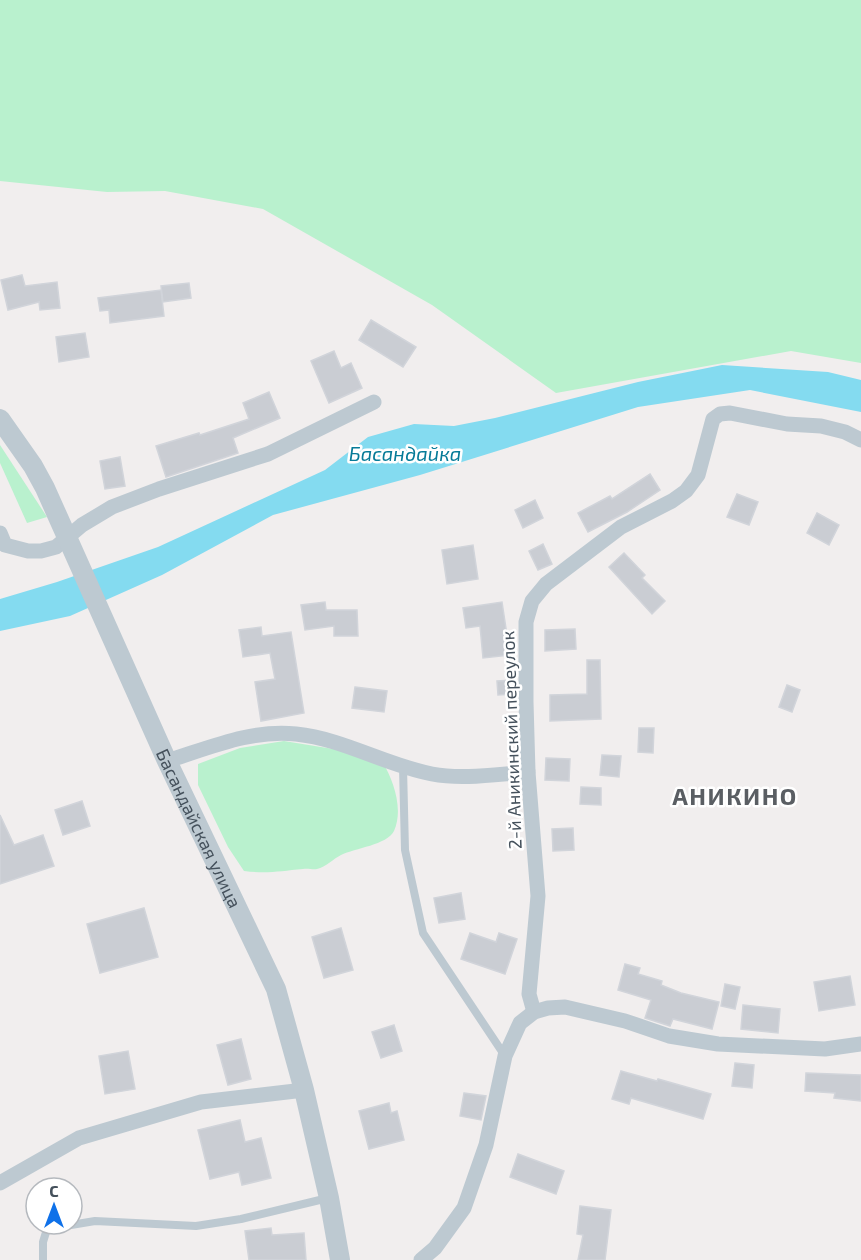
<svg xmlns="http://www.w3.org/2000/svg" width="861" height="1260" font-family="'Exo 2',sans-serif">
<style>
.green{fill:#b9f1ce}
.water{fill:#84dbf0}
.building{fill:#cacdd3;stroke:#d1d4da;stroke-width:1.5}
.lines{fill:none;stroke-linecap:round;stroke-linejoin:round}
.service{stroke:#bdc9d1;stroke-width:8}
.minor{stroke:#bdc9d1;stroke-width:15}
.tertiary{stroke:#bdc9d1;stroke-width:20}
.labels{text-anchor:middle;dominant-baseline:central;stroke-width:5;stroke-linejoin:round;paint-order:stroke}
.street-label{font-size:18px;fill:#45515c;stroke:#fff}
.water-label{font-size:20px;font-style:italic;fill:#077b98;stroke:#fff}
.district-label{font-size:24px;font-weight:bold;letter-spacing:1.5px;fill:#5a5e63;stroke:#fff}
</style>
<rect width="100%" height="100%" fill="#f1eeee"/>
<g class="green">
<path d="M 0,0 L 861,0 L 861,363 L 791,351 L 556,393 L 432,305 L 263,209 L 165,191 L 107,192 L 0,181 Z"/>
<path d="M 0,445 L 47,517 L 27,523 L 0,463 Z"/>
<path d="M 284,741 L 358,753 L 382,761 C 393,779 404,809 394,831 C 387,845 355,848 341,855 C 333,859 326,867 317,869 C 313,870 308,868 303,869 C 280,871 268,874 244,871 L 228,847 L 198,785 L 198,764 L 240,748 Z"/>
</g>
<path class="water" d="M 722,365 L 828,372 L 861,380 L 861,412 L 750,390 L 638,407 L 420,475 L 273,515 L 162,575 L 70,616 L 0,631 L 0,599 L 57,582 L 158,547 L 325,470 L 368,437 L 414,424 L 454,426 L 495,418 L 638,382 Z"/>
<g class="building">
<path d="M 22,275 L 25,286 L 57,282 L 60,308 L 40,310 L 39,302 L 8,310 L 1,280 Z"/>
<path d="M 189,283 L 191,298 L 163,302 L 161,286 Z"/>
<path d="M 161,290 L 164,316 L 110,323 L 109,310 L 100,311 L 98,298 Z"/>
<path d="M 371,320 L 416,347 L 403,367 L 359,340 Z"/>
<path d="M 85,333 L 89,357 L 59,362 L 56,337 Z"/>
<path d="M 334,351 L 341,368 L 351,363 L 362,388 L 329,403 L 311,361 Z"/>
<path d="M 269,392 L 280,418 L 233,438 L 238,453 L 166,477 L 156,446 L 199,433 L 200,435 L 249,419 L 243,403 Z"/>
<path d="M 120,457 L 125,486 L 105,489 L 100,461 Z"/>
<path d="M 650,474 L 660,490 L 627,512 L 588,532 L 578,513 L 610,496 L 612,499 Z"/>
<path d="M 737,494 L 758,502 L 749,525 L 727,517 Z"/>
<path d="M 535,500 L 543,518 L 523,528 L 515,510 Z"/>
<path d="M 817,513 L 839,525 L 829,545 L 807,533 Z"/>
<path d="M 543,544 L 552,564 L 538,570 L 529,551 Z"/>
<path d="M 473,545 L 478,579 L 447,584 L 442,550 Z"/>
<path d="M 624,553 L 645,575 L 642,578 L 665,601 L 652,614 L 609,567 Z"/>
<path d="M 325,602 L 326,610 L 357,610 L 358,636 L 334,636 L 334,626 L 305,630 L 301,605 Z"/>
<path d="M 502,602 L 510,655 L 483,658 L 480,626 L 466,628 L 463,608 Z"/>
<path d="M 261,627 L 262,636 L 291,632 L 304,713 L 261,721 L 255,682 L 275,679 L 270,653 L 243,657 L 239,630 Z"/>
<path d="M 575,629 L 576,649 L 545,651 L 545,630 Z"/>
<path d="M 587,660 L 600,660 L 601,719 L 550,721 L 550,695 L 587,694 Z"/>
<path d="M 516,680 L 516,694 L 498,695 L 497,681 Z"/>
<path d="M 787,685 L 800,690 L 792,712 L 779,707 Z"/>
<path d="M 355,687 L 387,691 L 384,712 L 352,708 Z"/>
<path d="M 639,728 L 654,728 L 653,753 L 638,752 Z"/>
<path d="M 602,755 L 621,756 L 619,777 L 600,775 Z"/>
<path d="M 546,758 L 570,759 L 569,781 L 545,780 Z"/>
<path d="M 581,787 L 601,788 L 601,805 L 580,804 Z"/>
<path d="M 82,801 L 90,826 L 63,835 L 55,810 Z"/>
<path d="M 0,815 L 14,845 L 43,835 L 54,866 L 0,884 Z"/>
<path d="M 573,828 L 574,850 L 553,851 L 552,829 Z"/>
<path d="M 461,893 L 465,919 L 439,923 L 434,898 Z"/>
<path d="M 144,908 L 158,957 L 100,973 L 87,924 Z"/>
<path d="M 341,928 L 353,970 L 324,978 L 312,937 Z"/>
<path d="M 470,933 L 496,942 L 499,933 L 517,939 L 505,974 L 461,959 Z"/>
<path d="M 625,964 L 640,968 L 638,974 L 662,981 L 661,985 L 681,993 L 719,1002 L 712,1029 L 673,1019 L 670,1026 L 645,1018 L 651,1000 L 618,990 Z"/>
<path d="M 850,976 L 855,1005 L 819,1011 L 814,982 Z"/>
<path d="M 725,984 L 740,987 L 735,1009 L 721,1006 Z"/>
<path d="M 743,1005 L 780,1009 L 778,1033 L 741,1029 Z"/>
<path d="M 394,1025 L 402,1051 L 381,1058 L 372,1032 Z"/>
<path d="M 241,1039 L 251,1079 L 228,1085 L 217,1045 Z"/>
<path d="M 128,1051 L 135,1089 L 105,1094 L 99,1056 Z"/>
<path d="M 735,1063 L 754,1065 L 752,1088 L 732,1086 Z"/>
<path d="M 621,1071 L 657,1081 L 658,1079 L 711,1094 L 703,1119 L 631,1098 L 629,1104 L 612,1099 Z"/>
<path d="M 806,1073 L 861,1075 L 861,1101 L 834,1098 L 835,1093 L 805,1091 Z"/>
<path d="M 464,1093 L 486,1096 L 481,1120 L 460,1116 Z"/>
<path d="M 389,1103 L 391,1113 L 397,1111 L 404,1140 L 369,1149 L 359,1111 Z"/>
<path d="M 240,1120 L 245,1142 L 261,1138 L 271,1178 L 242,1185 L 239,1172 L 210,1179 L 198,1130 Z"/>
<path d="M 518,1154 L 564,1171 L 556,1194 L 510,1177 Z"/>
<path d="M 580,1206 L 611,1210 L 605,1260 L 578,1260 L 583,1235 L 577,1234 Z"/>
<path d="M 271,1228 L 272,1235 L 304,1233 L 306,1260 L 249,1260 L 245,1231 Z"/>
</g>
<g class="lines">
<g class="service">
<path d="M 403,767 L 405,850 L 423,933 L 505,1056"/>
<path d="M 43,1260 L 43,1242 L 47,1229 L 95,1221 L 196,1226 L 241,1219 L 328,1198"/>
</g>
<g class="minor">
<path d="M 0,533 L 5,545 L 28,551 L 41,551 L 56,547 L 82,525 L 112,507 L 159,489 L 268,454 L 374,402"/>
<path d="M 167,761 C 209,748 252,729 296,734 C 344,739 385,765 432,774 C 463,780 498,774 528,772"/>
<path d="M 534,1012 L 529,994 L 538,896 L 528,772 L 526,702 L 526,622 L 532,601 L 546,584 L 621,527 L 672,501 L 686,491 L 698,475 L 713,419 L 720,414 L 730,413 L 787,424 L 821,426 L 845,432 L 861,440"/>
<path d="M 0,1183 L 79,1138 L 201,1102 L 304,1090"/>
<path d="M 421,1260 L 435,1248 L 464,1208 L 486,1145 L 505,1056 L 520,1023 L 534,1012 L 548,1008 L 565,1007 L 625,1021 L 669,1036 L 718,1044 L 825,1049 L 861,1044"/>
</g>
<path class="tertiary" id="s1" d="M 0,419 L 33,466 L 45,488 L 167,761 L 276,989 L 304,1090 L 329,1198 L 340,1260"/>
</g>
<g class="labels">
<g class="street-label">
<text transform="translate(511 740) rotate(-92)">2-й Аникинский переулок</text>
<text stroke="none"><textPath href="#s1" startOffset="456">Басандайская улица</textPath></text>
</g>
<g class="water-label">
<text x="405" y="453">Басандайка</text>
</g>
<g class="district-label">
<text x="735" y="795">АНИКИНО</text>
</g>
</g>
<g transform="translate(54 1206)"><circle r="28" fill="#ffffff" stroke="#b5b9be" stroke-width="1.5"/>
<path d="M0-4.5L10 22L0 15L-10 22Z" fill="#0f71e9"/>
<text y="-9" font-size="16" font-weight="bold" text-anchor="middle" fill="#45515c">С</text>
</g>
</svg>
